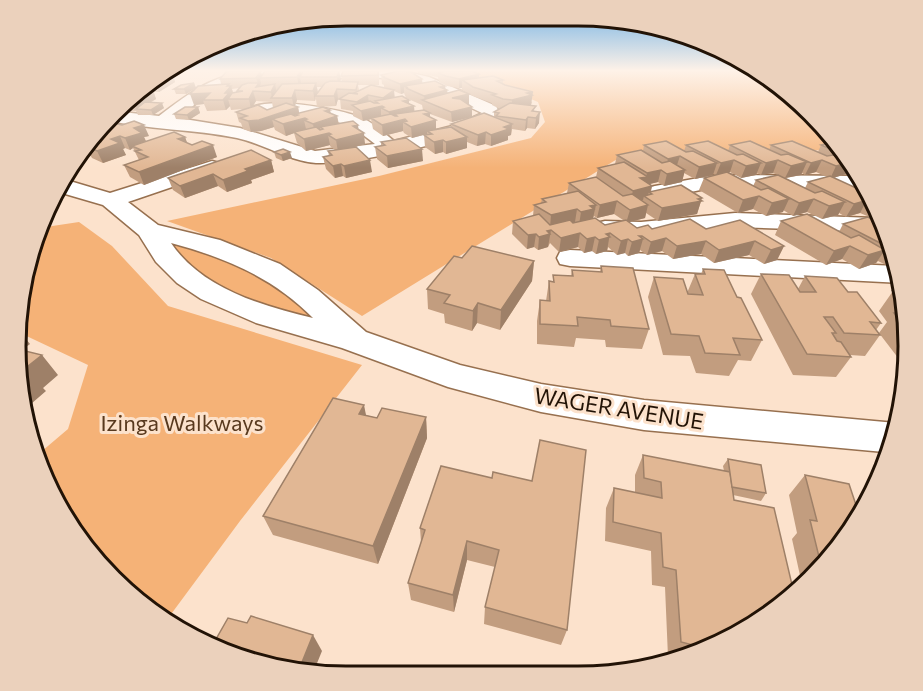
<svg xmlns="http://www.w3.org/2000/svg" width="923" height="691" font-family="Commissioner,sans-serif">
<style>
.green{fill:#f5b277}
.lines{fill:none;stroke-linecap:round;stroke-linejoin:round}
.street-casing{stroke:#97704f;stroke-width:3}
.street{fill:#fff;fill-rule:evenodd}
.wall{fill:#c29d7f;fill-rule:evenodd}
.shaded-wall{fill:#9e8068}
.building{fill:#e1b794;stroke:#9e8068;stroke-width:1.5}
.labels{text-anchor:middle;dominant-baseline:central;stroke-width:6;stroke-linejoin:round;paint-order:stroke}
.street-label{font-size:22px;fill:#221306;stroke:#fce2cc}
.park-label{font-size:22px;fill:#58391e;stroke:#fce2cc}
.rim{fill:none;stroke:#221306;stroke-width:3}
</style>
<rect width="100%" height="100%" fill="#fce2cc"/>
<g class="green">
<path d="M 463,71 L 754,71 L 778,83 L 841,150 L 627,153 L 362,316 L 271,258 L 167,221 L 379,176 L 531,138 L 545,122 L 538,102 Z"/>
<path d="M 79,222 L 112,246 L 168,306 L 362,365 L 240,521 L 166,621 L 112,579 L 71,529 L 35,457 L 68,429 L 88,365 L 18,332 L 21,281 L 39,228 Z"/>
<path d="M 174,242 L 252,269 L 312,314 L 305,319 L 249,302 L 202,277 L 168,245 Z"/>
</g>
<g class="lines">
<defs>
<g id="street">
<path d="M 263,71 L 403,71 L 429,77 L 496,106 L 500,114 C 481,140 349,165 316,163 C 289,161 264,144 237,138 C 194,129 149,130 106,120 L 113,111 L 159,116 C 195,89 216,72 263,71 ZM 365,77 L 401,79 L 419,83 L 482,113 L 456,125 L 394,141 C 384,133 375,124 364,119 C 345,109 260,94 247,111 C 254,121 280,114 292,114 C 325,115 350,123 375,144 L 315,151 L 240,128 L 178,118 L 204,97 L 234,82 Z"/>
<path d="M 212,161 L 219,163 L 222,167 L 219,171 L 128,202 L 158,225 L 220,240 L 280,264 L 318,290 L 366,332 L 460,365 L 541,384 L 644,400 L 896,423 L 884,452 L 644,430 L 541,412 L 448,387 L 342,348 L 256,323 L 201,299 L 177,283 L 156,262 L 139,235 L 103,205 L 55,191 L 63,179 L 110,193 ZM 171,243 C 224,257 274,278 313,318 C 263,306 202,289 171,243 Z"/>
<path d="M 715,175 L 858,176 L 863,189 L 715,187 L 652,200 L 644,198 L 641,193 L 644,188 Z"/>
<path d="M 735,213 L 875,218 L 881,232 L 735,227 L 641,236 L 596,233 L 593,228 L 596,223 L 605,221 L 641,222 Z"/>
<path d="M 570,250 L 896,266 L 902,283 L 570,266 L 560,264 L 557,258 L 560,252 Z"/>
</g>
</defs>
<use href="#street" class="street-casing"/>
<use href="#street" class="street"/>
</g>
<g class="wall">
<path d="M 265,71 L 301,71 L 302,74 L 303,71 L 339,71 L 341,79 L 340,81 L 342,81 L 341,76 L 379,71 L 379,85 L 358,85 L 359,90 L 388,89 L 384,87 L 384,85 L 382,84 L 381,75 L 422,83 L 446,89 L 448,93 L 469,94 L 469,105 L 472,117 L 494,117 L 494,112 L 500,109 L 492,105 L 492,103 L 473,96 L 462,90 L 462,88 L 459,88 L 447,86 L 439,82 L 438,77 L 418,73 L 418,72 L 417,71 L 476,71 L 476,73 L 479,78 L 503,80 L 503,84 L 532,102 L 531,105 L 535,112 L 539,123 L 535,129 L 527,128 L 525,131 L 512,129 L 511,135 L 508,136 L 508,140 L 491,146 L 485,144 L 477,146 L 467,142 L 467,148 L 446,154 L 443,152 L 435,154 L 425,147 L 424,135 L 427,135 L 427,134 L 412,138 L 404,133 L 403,131 L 383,136 L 373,129 L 371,119 L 363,121 L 353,116 L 353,111 L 341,109 L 340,99 L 338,99 L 336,106 L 317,107 L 316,99 L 315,101 L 297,100 L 295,106 L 298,107 L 299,113 L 331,114 L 337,116 L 339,124 L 359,130 L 365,144 L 355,147 L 372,172 L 346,178 L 343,176 L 335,178 L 326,169 L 323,157 L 329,156 L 328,151 L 335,150 L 330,146 L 330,145 L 306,151 L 297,143 L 294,133 L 286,136 L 275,130 L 274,127 L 261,131 L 251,132 L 243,129 L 241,123 L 239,122 L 236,112 L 243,109 L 231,110 L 230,106 L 226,110 L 207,111 L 204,104 L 194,105 L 221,84 L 220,79 L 262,76 ZM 317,87 L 322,87 L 318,93 ZM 239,88 L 237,92 L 233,93 L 232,89 ZM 394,91 L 401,94 L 404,93 L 406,98 L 422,105 L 423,110 L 414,111 L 414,106 L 409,104 L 409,100 L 394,98 ZM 256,101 L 272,102 L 273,108 L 267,110 L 253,106 ZM 430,114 L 452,122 L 467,118 L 451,124 L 451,127 L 436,129 L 436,120 L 430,117 Z"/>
<path d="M 164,72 L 172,72 L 175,82 L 159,92 L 154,92 L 156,99 L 150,103 L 164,108 L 153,115 L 138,115 L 136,111 L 114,110 Z"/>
<path d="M 194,83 L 196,88 L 186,94 L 176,94 L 174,89 Z"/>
<path d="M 198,107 L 200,113 L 189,120 L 176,119 L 174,114 Z"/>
<path d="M 110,114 L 115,124 L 149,136 L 144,137 L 146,141 L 185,137 L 187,143 L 217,157 L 144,185 L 130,177 L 124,165 L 139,160 L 133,148 L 130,150 L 125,148 L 123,149 L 126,155 L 103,163 L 92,158 L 89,153 L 87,154 L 83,152 Z"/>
<path d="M 381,142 L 423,161 L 388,168 L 377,159 L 375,147 L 381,146 Z"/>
<path d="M 834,142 L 852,162 L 859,179 L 858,179 L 846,174 L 833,178 L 859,190 L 862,185 L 877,220 L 860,213 L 846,217 L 839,213 L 838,215 L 822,219 L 807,212 L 793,216 L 783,210 L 783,212 L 766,216 L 753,209 L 738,213 L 699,190 L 704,178 L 715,175 L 713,174 L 713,175 L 695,179 L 684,173 L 682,182 L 664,186 L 658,182 L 649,184 L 652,186 L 651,192 L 701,201 L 697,214 L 658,221 L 646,213 L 645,218 L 629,222 L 637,228 L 706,229 L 784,246 L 777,260 L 764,264 L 749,255 L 714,263 L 701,254 L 673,259 L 662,251 L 647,255 L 640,250 L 639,253 L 628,256 L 625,253 L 617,255 L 608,247 L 607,251 L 596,254 L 592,251 L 584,253 L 578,247 L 559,252 L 550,243 L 548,247 L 538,250 L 534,247 L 527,249 L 512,234 L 513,221 L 533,216 L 534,205 L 541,203 L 542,199 L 567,193 L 569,183 L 596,177 L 598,168 L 615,164 L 617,155 L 643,151 L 644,145 L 684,151 L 686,145 L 728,151 L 730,145 L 769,150 L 771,145 L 818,152 L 821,145 ZM 730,172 L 741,178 L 756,175 L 757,173 L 761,175 L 773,173 L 778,175 L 756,180 L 753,186 L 728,173 ZM 816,172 L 827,177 L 808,182 L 805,188 L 786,178 L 801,175 L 802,173 L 805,175 ZM 614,214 L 623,220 L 605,225 L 593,218 L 594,216 L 597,218 Z"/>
<path d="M 274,152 L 292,158 L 283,161 L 276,158 Z"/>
<path d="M 271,160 L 274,172 L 251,180 L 252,183 L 227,192 L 218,186 L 185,198 L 173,190 L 168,178 Z"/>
<path d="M 781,221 L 839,232 L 843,224 L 877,222 L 896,267 L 892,268 L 878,261 L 876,263 L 859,269 L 842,259 L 826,265 L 775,235 Z"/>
<path d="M 462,258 L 534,261 L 532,281 L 500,330 L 477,323 L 472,331 L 445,323 L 444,314 L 428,309 L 427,289 Z"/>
<path d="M 601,266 L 649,329 L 642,349 L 606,347 L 605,340 L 576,338 L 574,347 L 537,344 L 537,321 L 540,300 L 546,301 L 549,281 L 553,282 L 553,275 L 571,276 L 572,270 L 600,272 Z"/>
<path d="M 703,269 L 737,297 L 762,340 L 751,361 L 738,360 L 729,376 L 696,373 L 690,356 L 663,355 L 648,297 L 654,277 L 687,293 L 695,274 L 701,274 Z"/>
<path d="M 761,274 L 798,289 L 805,276 L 848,292 L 881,323 L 876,330 L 880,335 L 865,356 L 850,355 L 851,357 L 836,377 L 793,375 L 751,294 Z"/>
<path d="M 893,291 L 902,292 L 902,363 L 879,333 L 887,322 L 879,311 Z"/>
<path d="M 366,415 L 377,418 L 426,417 L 427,438 L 378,564 L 273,535 L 263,516 Z"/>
<path d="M 643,455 L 724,471 L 723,466 L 728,459 L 766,493 L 761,501 L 733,495 L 734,500 L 793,589 L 761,620 L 704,651 L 675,659 L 668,657 L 665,587 L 652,585 L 651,551 L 605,541 L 606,508 L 614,488 L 635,493 L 635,475 Z"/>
<path d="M 441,466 L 567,630 L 561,645 L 484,624 L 485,607 L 495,567 L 467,560 L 454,612 L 411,600 L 408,583 L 421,542 L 420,528 Z"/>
<path d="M 805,475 L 852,529 L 801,580 L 792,539 L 797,533 L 789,495 Z"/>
</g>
<g class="shaded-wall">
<path d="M 261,71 L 263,78 L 260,78 L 261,83 L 260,86 L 256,87 L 258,84 L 256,78 Z"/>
<path d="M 301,71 L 303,77 L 300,77 L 301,83 L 299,87 L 297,77 Z"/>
<path d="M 339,71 L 341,79 L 338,86 L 337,77 Z"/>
<path d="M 470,71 L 476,71 L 476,75 L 479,74 L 479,84 L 462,80 L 462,88 L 459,88 L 459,79 Z"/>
<path d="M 172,72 L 175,82 L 159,92 L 155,82 Z"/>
<path d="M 422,79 L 423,89 L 408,88 L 404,86 L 404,93 L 401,94 L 400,84 Z"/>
<path d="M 194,83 L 196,88 L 186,94 L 184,89 Z"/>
<path d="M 316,83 L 318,93 L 315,96 L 315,101 L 313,91 Z"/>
<path d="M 229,84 L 230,88 L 231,86 L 234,96 L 228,99 L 230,106 L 226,110 L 223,100 L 227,86 Z"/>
<path d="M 275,84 L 277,94 L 272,98 L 271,92 Z"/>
<path d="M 445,86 L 446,91 L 447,90 L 448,100 L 425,101 L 424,96 L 440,87 Z"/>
<path d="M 152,89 L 156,99 L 137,109 L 133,101 L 140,96 Z"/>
<path d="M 337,89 L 338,99 L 336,106 L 334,96 Z"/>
<path d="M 295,90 L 297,100 L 294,108 L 292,98 Z"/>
<path d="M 394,90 L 395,100 L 384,108 L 383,98 Z"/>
<path d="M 253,91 L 256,101 L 251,109 L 249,99 Z"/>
<path d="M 533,92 L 531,105 L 511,111 L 512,100 L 527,93 Z"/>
<path d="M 210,93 L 203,100 L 204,104 L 194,105 L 190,94 Z"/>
<path d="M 469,94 L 469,105 L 452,98 Z"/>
<path d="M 368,95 L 369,105 L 358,109 L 357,102 Z"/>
<path d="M 409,100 L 409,108 L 414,106 L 415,117 L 405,119 L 405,123 L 403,122 L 403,131 L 383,136 L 382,125 L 390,123 L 389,112 L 403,101 Z"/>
<path d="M 162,103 L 164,108 L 153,115 L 151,110 Z"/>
<path d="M 382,106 L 382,109 L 381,108 L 381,117 L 363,121 L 361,111 Z"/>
<path d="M 198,107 L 200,113 L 189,120 L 187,115 Z"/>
<path d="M 298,107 L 300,118 L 298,115 L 295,114 L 296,119 L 272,119 L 274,127 L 261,131 L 251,132 L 248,121 Z"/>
<path d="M 472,107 L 472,117 L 452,122 L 451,112 Z"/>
<path d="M 330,110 L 332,118 L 337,116 L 339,127 L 320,127 L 321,133 L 315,135 L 313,124 L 325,111 Z"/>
<path d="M 540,112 L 539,123 L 535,129 L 536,118 Z"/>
<path d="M 430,113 L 430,122 L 436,120 L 436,131 L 427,131 L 427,134 L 412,138 L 411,127 L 424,114 Z"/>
<path d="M 111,114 L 116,125 L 96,133 L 110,115 Z"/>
<path d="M 528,117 L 527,128 L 525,131 L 526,120 Z"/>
<path d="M 305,118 L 305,120 L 304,120 L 306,129 L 286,136 L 283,124 Z"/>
<path d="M 512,124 L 511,135 L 508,136 L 508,140 L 491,146 L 491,135 L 504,127 Z"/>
<path d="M 144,125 L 149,136 L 144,137 L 147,144 L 132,146 L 133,148 L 130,150 L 125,138 L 134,128 Z"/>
<path d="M 358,125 L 359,134 L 364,133 L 365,144 L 338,152 L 336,140 L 353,126 Z"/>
<path d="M 486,132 L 485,144 L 477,146 L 478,135 Z"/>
<path d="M 329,133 L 330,136 L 328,135 L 330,145 L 306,151 L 304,139 Z"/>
<path d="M 120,136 L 125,148 L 123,149 L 126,155 L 103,163 L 97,151 L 111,139 Z"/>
<path d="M 185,137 L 189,148 L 178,139 Z"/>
<path d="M 467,137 L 467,148 L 446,154 L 446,142 Z"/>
<path d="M 93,139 L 98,150 L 87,146 Z"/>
<path d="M 443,140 L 443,152 L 435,154 L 434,142 Z"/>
<path d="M 213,145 L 217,157 L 144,185 L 139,172 Z"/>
<path d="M 86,147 L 89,153 L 87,154 L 85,149 Z"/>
<path d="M 422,149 L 423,161 L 388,168 L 387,156 Z"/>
<path d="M 290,152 L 292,158 L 283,161 L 281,155 Z"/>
<path d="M 680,156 L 676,168 L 665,171 L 668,159 Z"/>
<path d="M 271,160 L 274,172 L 251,180 L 252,183 L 227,192 L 223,180 L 245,169 Z"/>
<path d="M 370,160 L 372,172 L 346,178 L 344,166 Z"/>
<path d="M 734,160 L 730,172 L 716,175 L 721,163 Z"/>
<path d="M 778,160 L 773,173 L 761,175 L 766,163 Z"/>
<path d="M 822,160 L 816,172 L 805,175 L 811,163 Z"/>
<path d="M 807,162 L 801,175 L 785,178 L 791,166 Z"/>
<path d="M 717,163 L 713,175 L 695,179 L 699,167 Z"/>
<path d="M 761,163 L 756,175 L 741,178 L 746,166 Z"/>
<path d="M 853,163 L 846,174 L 830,179 L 836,166 Z"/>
<path d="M 341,164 L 343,176 L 335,178 L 333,166 Z"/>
<path d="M 661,170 L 658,182 L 646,185 L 652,186 L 650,193 L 649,192 L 647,198 L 644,196 L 643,200 L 629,203 L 633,191 L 640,178 L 646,177 L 647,173 Z"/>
<path d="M 685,170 L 682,182 L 664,186 L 667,174 Z"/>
<path d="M 213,174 L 218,186 L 185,198 L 180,186 Z"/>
<path d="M 759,196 L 753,209 L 738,213 L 743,200 Z"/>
<path d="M 702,198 L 697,214 L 658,221 L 662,208 Z"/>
<path d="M 789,199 L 783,212 L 766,216 L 772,203 Z"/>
<path d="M 814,199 L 807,212 L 793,216 L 799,203 Z"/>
<path d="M 867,200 L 860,213 L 846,217 L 854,204 Z"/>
<path d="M 617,201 L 614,214 L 597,218 L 600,205 Z"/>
<path d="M 845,202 L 838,215 L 822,219 L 829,206 Z"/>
<path d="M 596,205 L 593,218 L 579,225 L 581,212 L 590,206 Z"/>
<path d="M 648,205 L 645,218 L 626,223 L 630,210 Z"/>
<path d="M 577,209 L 575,222 L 550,228 L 551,215 Z"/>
<path d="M 551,230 L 548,247 L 538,250 L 539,237 L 547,231 Z"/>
<path d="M 580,233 L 578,247 L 559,252 L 561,238 Z"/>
<path d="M 610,233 L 607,251 L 596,254 L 599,240 L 606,234 Z"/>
<path d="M 536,234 L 534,247 L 527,249 L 528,235 Z"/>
<path d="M 639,236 L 642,236 L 641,240 L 643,239 L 639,253 L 628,256 L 632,242 Z"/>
<path d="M 595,237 L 592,251 L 584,253 L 587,239 Z"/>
<path d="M 666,238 L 662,251 L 647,255 L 651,242 Z"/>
<path d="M 628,239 L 625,253 L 617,255 L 621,241 Z"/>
<path d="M 706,241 L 701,254 L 673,259 L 677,246 Z"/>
<path d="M 755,241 L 749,255 L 714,263 L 719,250 Z"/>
<path d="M 784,246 L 777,260 L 764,264 L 771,250 Z"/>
<path d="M 850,246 L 842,259 L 826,265 L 834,251 Z"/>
<path d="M 885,250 L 876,263 L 859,269 L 868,255 Z"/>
<path d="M 534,261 L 532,281 L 500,330 L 501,310 Z"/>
<path d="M 478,303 L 477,323 L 472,331 L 473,311 Z"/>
<path d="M 18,329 L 30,344 L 17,354 Z"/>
<path d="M 42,355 L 58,375 L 43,388 L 46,391 L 24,410 L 18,379 L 23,370 Z"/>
<path d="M 364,405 L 368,425 L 359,414 Z"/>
<path d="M 426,417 L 427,438 L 378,564 L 373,546 Z"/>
<path d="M 467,541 L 467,560 L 454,612 L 453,595 Z"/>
<path d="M 313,635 L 322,651 L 313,673 L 303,673 L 298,672 Z"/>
</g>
<g class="building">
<path d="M 229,71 L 261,71 L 256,78 L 220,79 L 226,72 Z"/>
<path d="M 265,71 L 301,71 L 297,77 L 260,78 Z"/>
<path d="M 303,71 L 339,71 L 337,77 L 300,77 Z"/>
<path d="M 343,71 L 378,71 L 378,75 L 341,76 Z"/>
<path d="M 399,71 L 411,72 L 422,79 L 400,84 L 383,77 L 385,77 L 381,75 Z"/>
<path d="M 440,71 L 471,71 L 479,74 L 459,79 L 446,76 L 438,73 L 442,72 Z"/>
<path d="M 164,72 L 172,72 L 155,82 L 151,82 Z"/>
<path d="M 493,76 L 503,80 L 497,81 L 505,85 L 533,92 L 527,93 L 532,95 L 512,100 L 503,99 L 492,95 L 496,94 L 473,87 L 462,80 Z"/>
<path d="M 330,81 L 358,82 L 356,90 L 337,89 L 334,96 L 315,96 L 325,83 Z"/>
<path d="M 435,81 L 445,86 L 440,87 L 447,90 L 424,96 L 406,88 L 408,88 L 404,86 Z"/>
<path d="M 194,83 L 184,89 L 174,89 L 181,85 Z"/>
<path d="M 248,83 L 259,83 L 256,87 L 275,84 L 271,92 L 253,91 L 249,99 L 228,99 L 232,93 L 243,91 L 237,91 L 242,85 Z"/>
<path d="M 316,83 L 313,91 L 295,90 L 292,98 L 271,98 L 282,84 Z"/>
<path d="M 229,84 L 227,86 L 231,86 L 225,93 L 229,93 L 223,100 L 203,100 L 210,93 L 190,94 L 198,86 Z"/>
<path d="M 371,85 L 394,90 L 383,98 L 368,95 L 357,102 L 339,99 L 349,93 L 358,94 L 354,93 Z"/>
<path d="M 143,88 L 152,89 L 140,96 L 142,96 L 133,101 L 126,101 Z"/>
<path d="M 459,90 L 469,94 L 452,98 L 460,99 L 472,107 L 451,112 L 422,100 Z"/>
<path d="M 402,96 L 409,100 L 403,101 L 414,106 L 389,112 L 381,108 L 384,107 L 382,106 L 361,111 L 352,105 L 370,101 L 374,103 L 378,103 L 375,101 Z"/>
<path d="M 145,102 L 162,103 L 151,110 L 136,109 Z"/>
<path d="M 286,103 L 298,107 L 259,120 L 248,121 L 240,118 L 247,116 L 236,112 L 258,105 L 267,110 Z"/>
<path d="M 510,103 L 536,106 L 532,111 L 540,112 L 536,118 L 528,117 L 526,120 L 496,116 L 499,113 L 494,112 Z"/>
<path d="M 185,107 L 198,107 L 187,115 L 174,114 Z"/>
<path d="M 323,107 L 330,110 L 325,111 L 337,116 L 313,124 L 304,120 L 307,119 L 305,118 L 283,124 L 272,119 L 291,114 L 295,116 L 298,115 L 295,114 Z"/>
<path d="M 424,110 L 430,113 L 424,114 L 436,120 L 411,127 L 403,122 L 407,121 L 405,119 L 382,125 L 371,118 L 391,114 L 395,116 L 397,116 L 395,114 Z"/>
<path d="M 484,113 L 512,124 L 504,127 L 509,129 L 491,135 L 486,132 L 478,135 L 451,124 Z"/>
<path d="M 134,121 L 144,125 L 134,128 L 142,133 L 125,138 L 120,136 L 111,139 L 120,143 L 97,151 L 87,146 L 100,142 L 93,139 L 103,124 L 108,122 L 122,125 Z"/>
<path d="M 353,121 L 358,125 L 353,126 L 364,133 L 336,140 L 328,135 L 331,134 L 329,133 L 304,139 L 294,132 L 316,127 L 320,130 L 323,129 L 320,127 Z"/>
<path d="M 451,127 L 467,137 L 446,142 L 443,140 L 434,142 L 424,135 L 432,134 L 427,131 Z"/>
<path d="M 174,132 L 185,137 L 178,139 L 192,145 L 202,141 L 213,145 L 139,172 L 124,165 L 148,157 L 135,151 L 141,150 L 132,146 Z"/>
<path d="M 406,138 L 422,149 L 387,156 L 375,147 L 385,145 L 381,142 Z"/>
<path d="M 666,141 L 686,152 L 693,151 L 717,163 L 699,167 L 680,156 L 668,159 L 644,145 Z"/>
<path d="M 708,141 L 737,155 L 743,154 L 761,163 L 746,166 L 734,160 L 721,163 L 686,145 Z"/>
<path d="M 750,141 L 781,155 L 788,154 L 807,162 L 791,166 L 778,160 L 766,163 L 730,145 Z"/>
<path d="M 792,141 L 827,156 L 833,155 L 842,158 L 848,157 L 852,162 L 836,166 L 822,160 L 811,163 L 771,145 Z"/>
<path d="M 834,142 L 847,156 L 821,145 Z"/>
<path d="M 356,147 L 370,160 L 344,166 L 341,164 L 333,166 L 323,157 L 332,155 L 328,151 Z"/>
<path d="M 283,149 L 290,152 L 281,155 L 274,152 Z"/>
<path d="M 251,150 L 271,160 L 245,169 L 248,171 L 223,180 L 213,174 L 180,186 L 168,178 Z"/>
<path d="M 641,150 L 662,163 L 670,161 L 685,170 L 667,174 L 661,170 L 647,173 L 617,155 Z"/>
<path d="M 624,162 L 648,177 L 640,178 L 652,186 L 633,191 L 598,168 Z"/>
<path d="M 727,172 L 761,190 L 768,188 L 789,199 L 772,203 L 759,196 L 743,200 L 704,178 Z"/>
<path d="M 778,175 L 815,193 L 822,191 L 845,202 L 829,206 L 814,199 L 799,203 L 756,180 Z"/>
<path d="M 830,176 L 865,192 L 868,200 L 854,204 L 808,182 Z"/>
<path d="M 596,177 L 623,196 L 632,194 L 648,205 L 630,210 L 617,201 L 600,205 L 569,183 Z"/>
<path d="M 681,185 L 702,198 L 698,199 L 702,201 L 662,208 L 644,196 L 652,194 L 649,192 Z"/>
<path d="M 578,191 L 596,205 L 590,206 L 594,209 L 581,212 L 577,209 L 551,215 L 534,205 L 546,202 L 542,199 Z"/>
<path d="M 539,214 L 550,225 L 570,220 L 573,223 L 595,218 L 605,225 L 626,220 L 637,228 L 648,225 L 652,229 L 690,219 L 706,229 L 740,220 L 784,246 L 771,250 L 755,241 L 719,250 L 706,241 L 677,246 L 666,238 L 651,242 L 642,236 L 639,236 L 643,239 L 632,242 L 628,239 L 621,241 L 610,233 L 606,234 L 610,237 L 599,240 L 595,237 L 587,239 L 580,233 L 561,238 L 551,230 L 547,231 L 550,234 L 539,237 L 536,234 L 528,235 L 513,221 Z"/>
<path d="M 807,214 L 851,238 L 859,235 L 885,250 L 868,255 L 850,246 L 834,251 L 781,221 Z"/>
<path d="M 868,217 L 877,222 L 888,247 L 843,224 Z"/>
<path d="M 472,246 L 534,261 L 501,310 L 478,303 L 473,311 L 444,303 L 450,295 L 427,289 L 454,256 L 462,258 Z"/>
<path d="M 601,266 L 633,268 L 649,329 L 611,326 L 610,320 L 577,317 L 578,326 L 540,324 L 540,300 L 550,301 L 549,281 L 554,282 L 553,275 L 573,276 L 572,270 L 602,272 Z"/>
<path d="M 703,269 L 724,270 L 737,297 L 741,298 L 762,340 L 733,338 L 740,355 L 705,353 L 699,336 L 671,334 L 654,277 L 683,279 L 688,294 L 703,295 L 695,274 L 705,274 Z"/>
<path d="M 761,274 L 789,275 L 800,292 L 816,292 L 805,276 L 837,278 L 848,292 L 857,292 L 881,323 L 870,322 L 880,335 L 844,333 L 833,317 L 824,317 L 836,333 L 832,333 L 837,341 L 841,342 L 851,357 L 807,354 Z"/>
<path d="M 893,291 L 902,292 L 902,300 Z"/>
<path d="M 894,313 L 902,313 L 902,322 Z"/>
<path d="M 17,349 L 42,355 L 23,370 L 28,371 L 18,379 L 16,367 Z"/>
<path d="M 333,398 L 364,405 L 359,414 L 377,418 L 382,408 L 426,417 L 373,546 L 263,516 Z"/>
<path d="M 540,440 L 586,450 L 567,630 L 485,607 L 499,550 L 467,541 L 453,595 L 408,583 L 425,530 L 420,528 L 441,466 L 492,478 L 493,472 L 532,481 Z"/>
<path d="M 643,455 L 730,472 L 734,500 L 774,508 L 793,589 L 765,617 L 752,614 L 754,624 L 708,649 L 681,642 L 676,570 L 663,567 L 661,533 L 613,522 L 614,488 L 662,498 L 661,482 L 644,478 Z"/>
<path d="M 728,459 L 761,465 L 766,493 L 732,487 Z"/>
<path d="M 805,475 L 849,484 L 859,514 L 852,529 L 820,561 L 810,520 L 817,521 Z"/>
<path d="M 251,616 L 313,635 L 298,672 L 180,632 L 177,629 L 178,628 L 216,639 L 228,618 L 247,623 Z"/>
</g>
<linearGradient id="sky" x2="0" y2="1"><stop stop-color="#6aaee4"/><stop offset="0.42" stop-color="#fef2e8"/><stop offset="1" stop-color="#fef2e8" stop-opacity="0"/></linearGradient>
<rect width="923" height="168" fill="url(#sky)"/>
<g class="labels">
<g class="street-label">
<text transform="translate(619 408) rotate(9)">WAGER AVENUE</text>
</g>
<g class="park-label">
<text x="182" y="422">Izinga Walkways</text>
</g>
</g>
<path d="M0 0H923V691H0ZM346 26H578A320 320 0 0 1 898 346V346A320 320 0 0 1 578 666H346A320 320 0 0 1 26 346V346A320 320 0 0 1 346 26Z" fill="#ebd1bc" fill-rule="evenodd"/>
<path class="rim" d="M346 26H578A320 320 0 0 1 898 346V346A320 320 0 0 1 578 666H346A320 320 0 0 1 26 346V346A320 320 0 0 1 346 26Z"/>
</svg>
